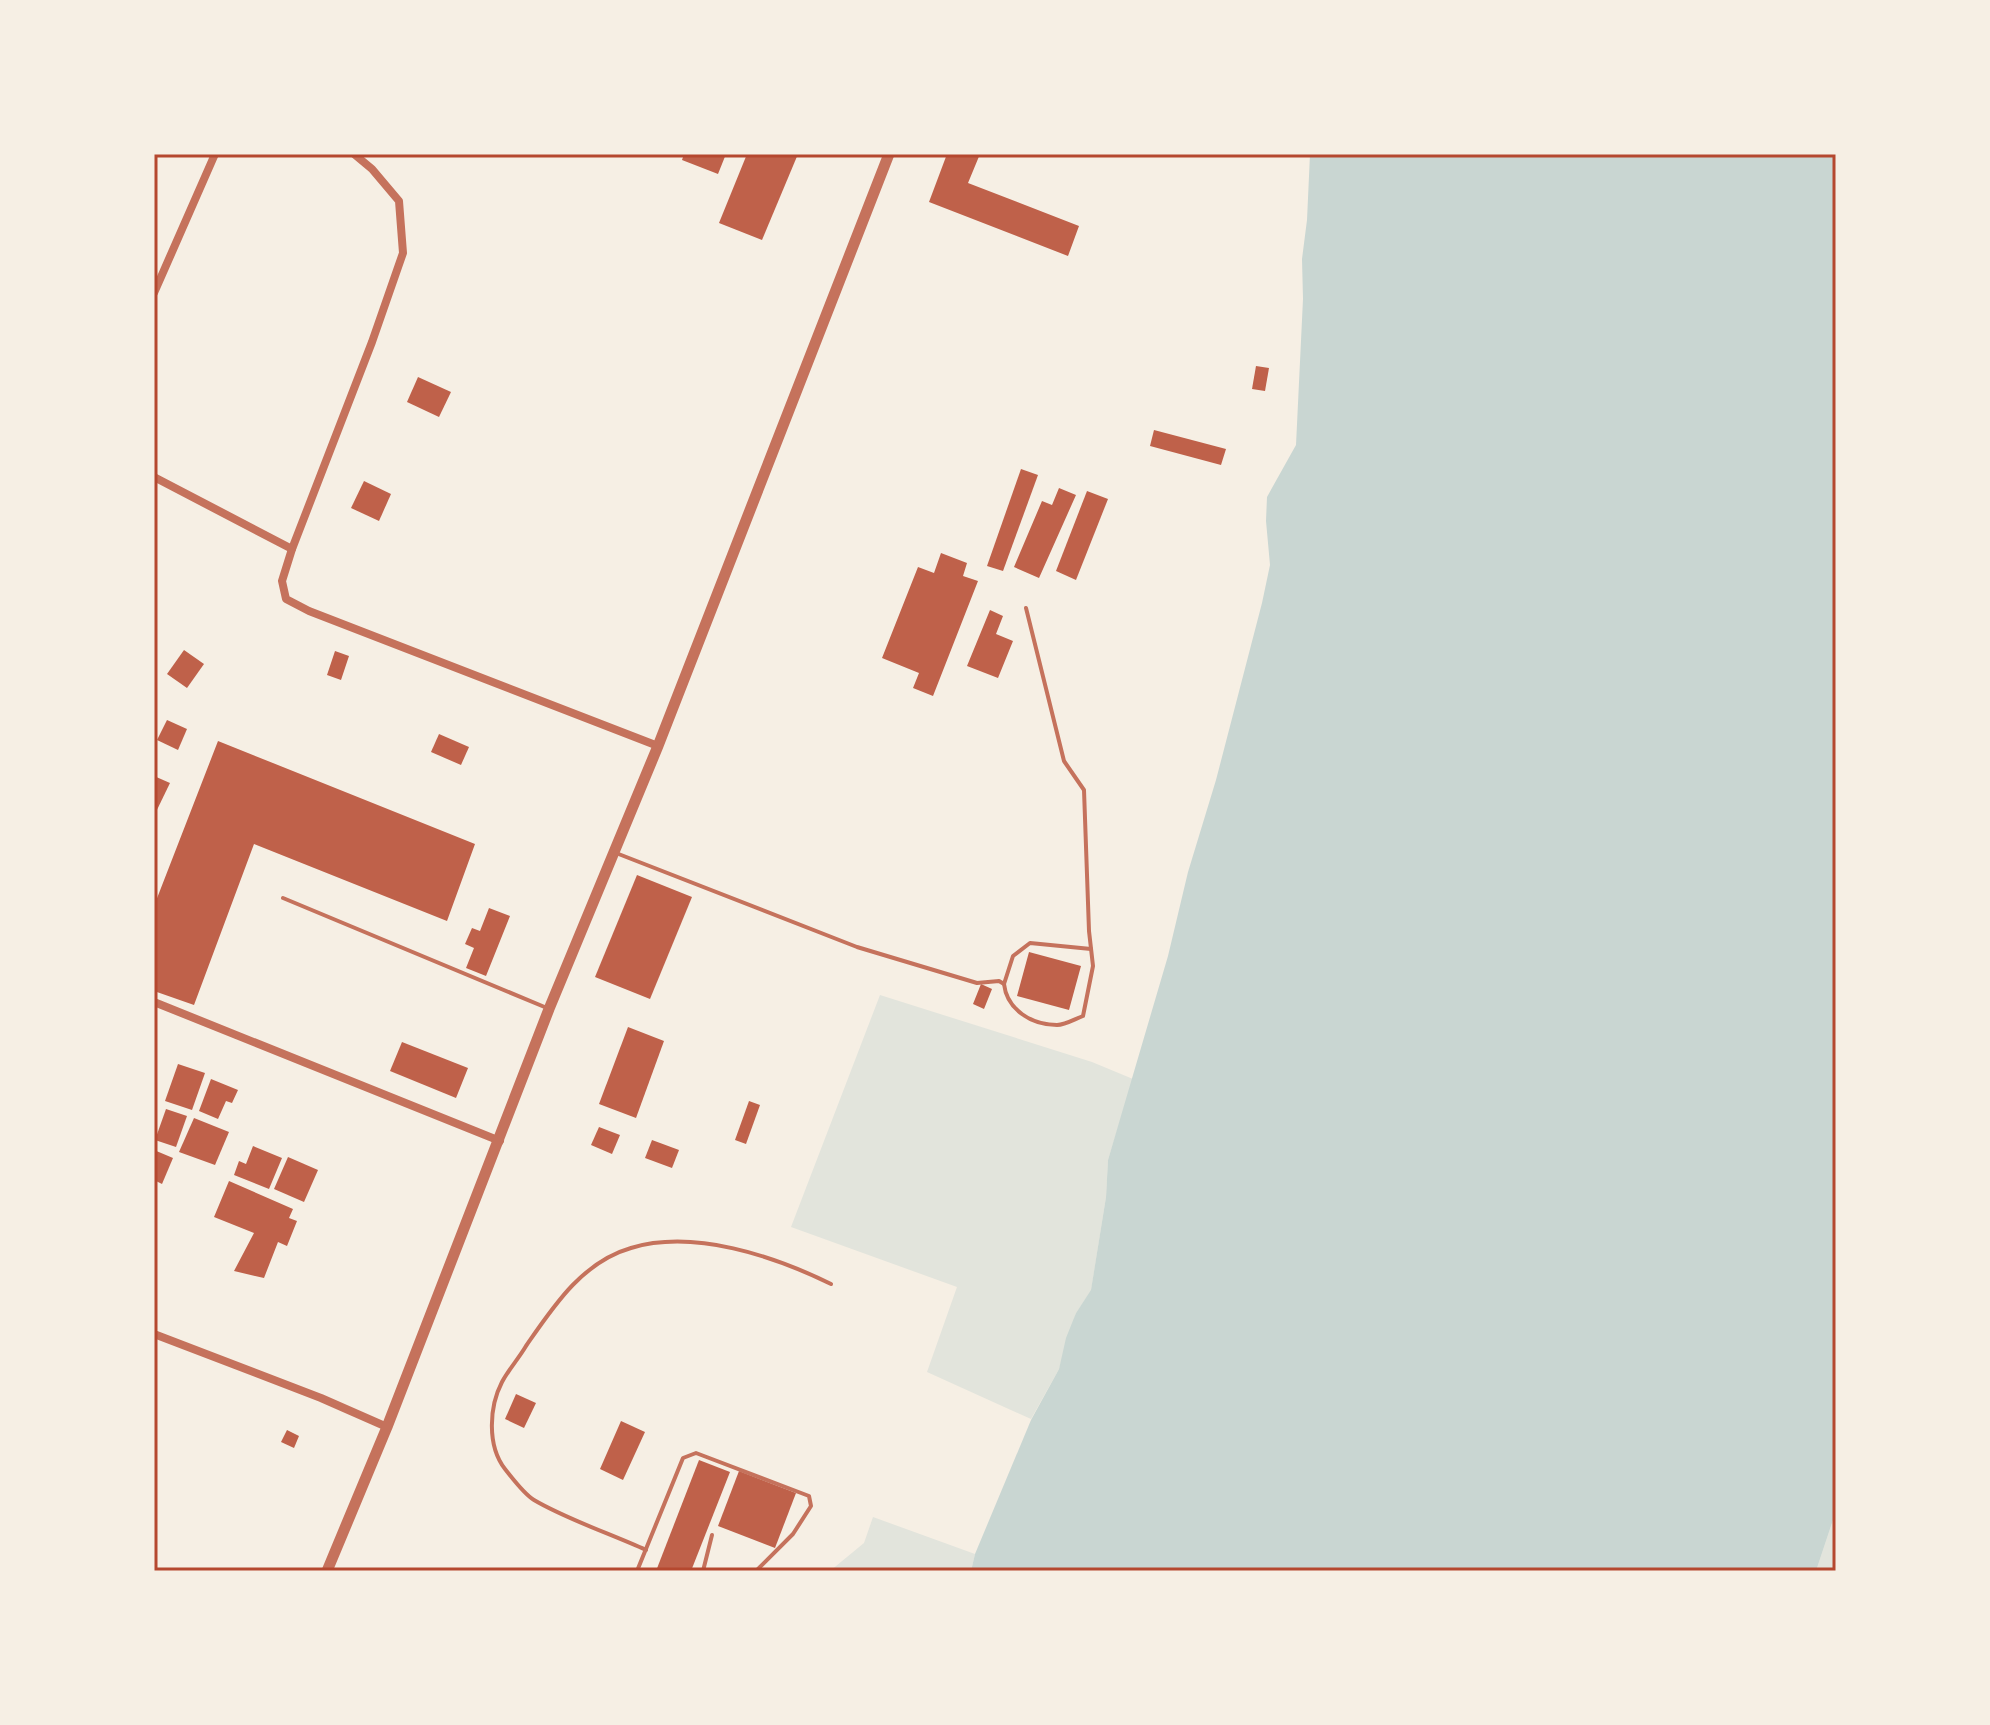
<svg xmlns="http://www.w3.org/2000/svg" width="1990" height="1725" font-family="'Noto Serif',serif">
<style>
.green{fill:#e2e4dc}
.water{fill:#c9d6d2}
.building{fill:#bf614a}
.lines{fill:none;stroke-linecap:round;stroke-linejoin:round}
.service{stroke:#c5725c;stroke-width:4}
.minor{stroke:#c5725c;stroke-width:8}
.tertiary{stroke:#c5725c;stroke-width:11}
.neatline{fill:none;stroke:#b5482f;stroke-width:3}
</style>
<rect width="100%" height="100%" fill="#f6efe4"/>
<g class="green">
<path d="M 880,995 L 1092,1062 L 1133,1079 L 1108,1160 L 1106,1197 L 1091,1291 L 1076,1313 L 1059,1369 L 1031,1419 L 927,1372 L 957,1287 L 791,1227 Z"/>
<path d="M 1836,1511 L 1836,1571 L 1816,1571 Z"/>
<path d="M 873,1517 L 975,1554 L 971,1571 L 830,1571 L 864,1543 Z"/>
</g>
<path class="water" d="M 1310,154 L 1836,154 L 1836,1511 L 1816,1571 L 971,1571 L 975,1554 L 1031,1420 L 1059,1369 L 1066,1338 L 1076,1313 L 1091,1290 L 1106,1197 L 1108,1160 L 1168,956 L 1188,872 L 1216,780 L 1262,603 L 1270,565 L 1266,521 L 1267,497 L 1296,445 L 1303,299 L 1302,259 L 1307,220 Z"/>
<g class="building">
<path d="M 684,154 L 726,154 L 718,174 L 682,160 Z"/>
<path d="M 747,154 L 798,154 L 762,240 L 719,223 Z"/>
<path d="M 947,154 L 980,154 L 968,183 L 1079,226 L 1068,256 L 929,202 Z"/>
<path d="M 1256,366 L 1269,368 L 1265,391 L 1252,389 Z"/>
<path d="M 418,377 L 451,392 L 439,417 L 407,402 Z"/>
<path d="M 1154,430 L 1226,449 L 1221,465 L 1150,446 Z"/>
<path d="M 1021,469 L 1038,475 L 1003,571 L 987,566 Z"/>
<path d="M 364,481 L 391,494 L 379,521 L 351,508 Z"/>
<path d="M 1059,488 L 1076,495 L 1039,578 L 1014,567 L 1042,501 L 1052,505 Z"/>
<path d="M 1087,491 L 1108,499 L 1076,580 L 1056,571 Z"/>
<path d="M 941,553 L 967,563 L 963,576 L 978,581 L 933,696 L 913,688 L 919,673 L 882,658 L 918,567 L 934,573 Z"/>
<path d="M 990,610 L 1003,616 L 996,634 L 1013,641 L 998,678 L 967,666 Z"/>
<path d="M 184,650 L 204,664 L 187,688 L 167,674 Z"/>
<path d="M 335,651 L 349,656 L 341,680 L 327,675 Z"/>
<path d="M 167,720 L 187,729 L 178,750 L 157,740 Z"/>
<path d="M 439,734 L 469,747 L 461,765 L 431,752 Z"/>
<path d="M 218,741 L 475,844 L 447,921 L 254,844 L 194,1005 L 154,991 L 154,906 Z"/>
<path d="M 154,776 L 170,783 L 154,816 Z"/>
<path d="M 637,875 L 692,897 L 650,999 L 595,977 Z"/>
<path d="M 489,908 L 510,916 L 486,976 L 466,968 L 474,948 L 465,944 L 472,928 L 480,931 Z"/>
<path d="M 1029,952 L 1081,966 L 1069,1010 L 1017,996 Z"/>
<path d="M 981,984 L 992,989 L 984,1009 L 973,1004 Z"/>
<path d="M 628,1027 L 664,1041 L 636,1118 L 599,1104 Z"/>
<path d="M 402,1042 L 468,1068 L 456,1098 L 390,1071 Z"/>
<path d="M 178,1064 L 205,1073 L 192,1110 L 165,1101 Z"/>
<path d="M 211,1079 L 238,1090 L 232,1103 L 226,1101 L 218,1119 L 199,1111 Z"/>
<path d="M 749,1101 L 760,1105 L 746,1144 L 735,1140 Z"/>
<path d="M 166,1109 L 187,1116 L 176,1147 L 155,1140 Z"/>
<path d="M 194,1118 L 229,1132 L 215,1165 L 179,1152 Z"/>
<path d="M 599,1127 L 620,1135 L 612,1154 L 591,1145 Z"/>
<path d="M 652,1140 L 679,1150 L 672,1168 L 645,1158 Z"/>
<path d="M 253,1146 L 282,1158 L 269,1189 L 234,1175 L 239,1161 L 246,1164 Z"/>
<path d="M 154,1150 L 173,1158 L 162,1184 L 154,1180 Z"/>
<path d="M 288,1157 L 318,1170 L 304,1202 L 274,1189 Z"/>
<path d="M 229,1181 L 293,1209 L 289,1218 L 297,1221 L 287,1246 L 278,1242 L 264,1278 L 234,1271 L 254,1233 L 214,1217 Z"/>
<path d="M 516,1394 L 536,1403 L 524,1428 L 505,1419 Z"/>
<path d="M 621,1421 L 645,1432 L 623,1480 L 600,1469 Z"/>
<path d="M 287,1430 L 299,1436 L 294,1448 L 281,1442 Z"/>
<path d="M 699,1460 L 730,1472 L 691,1571 L 656,1571 Z"/>
<path d="M 739,1471 L 796,1493 L 775,1548 L 718,1526 Z"/>
</g>
<g class="lines">
<g class="service">
<path d="M 616,853 L 857,947 L 977,983 L 999,981 L 1004,984 C 1007,1010 1032,1025 1057,1025 C 1065,1025 1075,1019 1083,1016 L 1093,966 L 1089,931 L 1084,790 L 1064,761 L 1026,608"/>
<path d="M 283,898 L 547,1008"/>
<path d="M 1004,984 L 1013,956 L 1030,943 L 1091,949"/>
<path d="M 646,1550 C 611,1534 566,1519 534,1500 C 524,1494 513,1479 505,1469 C 487,1446 489,1407 502,1382 C 509,1369 519,1358 526,1346 C 553,1307 582,1262 631,1248 C 694,1229 774,1256 831,1284"/>
<path d="M 637,1571 L 683,1458 L 696,1453 L 809,1496 L 811,1506 L 793,1534 L 756,1571"/>
<path d="M 703,1571 L 712,1535"/>
</g>
<g class="minor">
<path d="M 354,154 L 372,169 L 399,201 L 403,253 L 372,342 L 292,549 L 282,581 L 286,599 L 309,611 L 658,746"/>
<path d="M 154,293 L 215,154"/>
<path d="M 154,477 L 292,549"/>
<path d="M 154,1002 L 500,1141"/>
<path d="M 154,1334 L 321,1398 L 387,1427"/>
</g>
<path class="tertiary" d="M 327,1571 L 387,1427 L 549,1009 L 658,746 L 889,154"/>
</g>
<rect width="1990" height="1725" fill="none" stroke="#f6efe4" stroke-width="312"/>
<rect x="156" y="156" width="1678" height="1413" class="neatline"/>
</svg>
